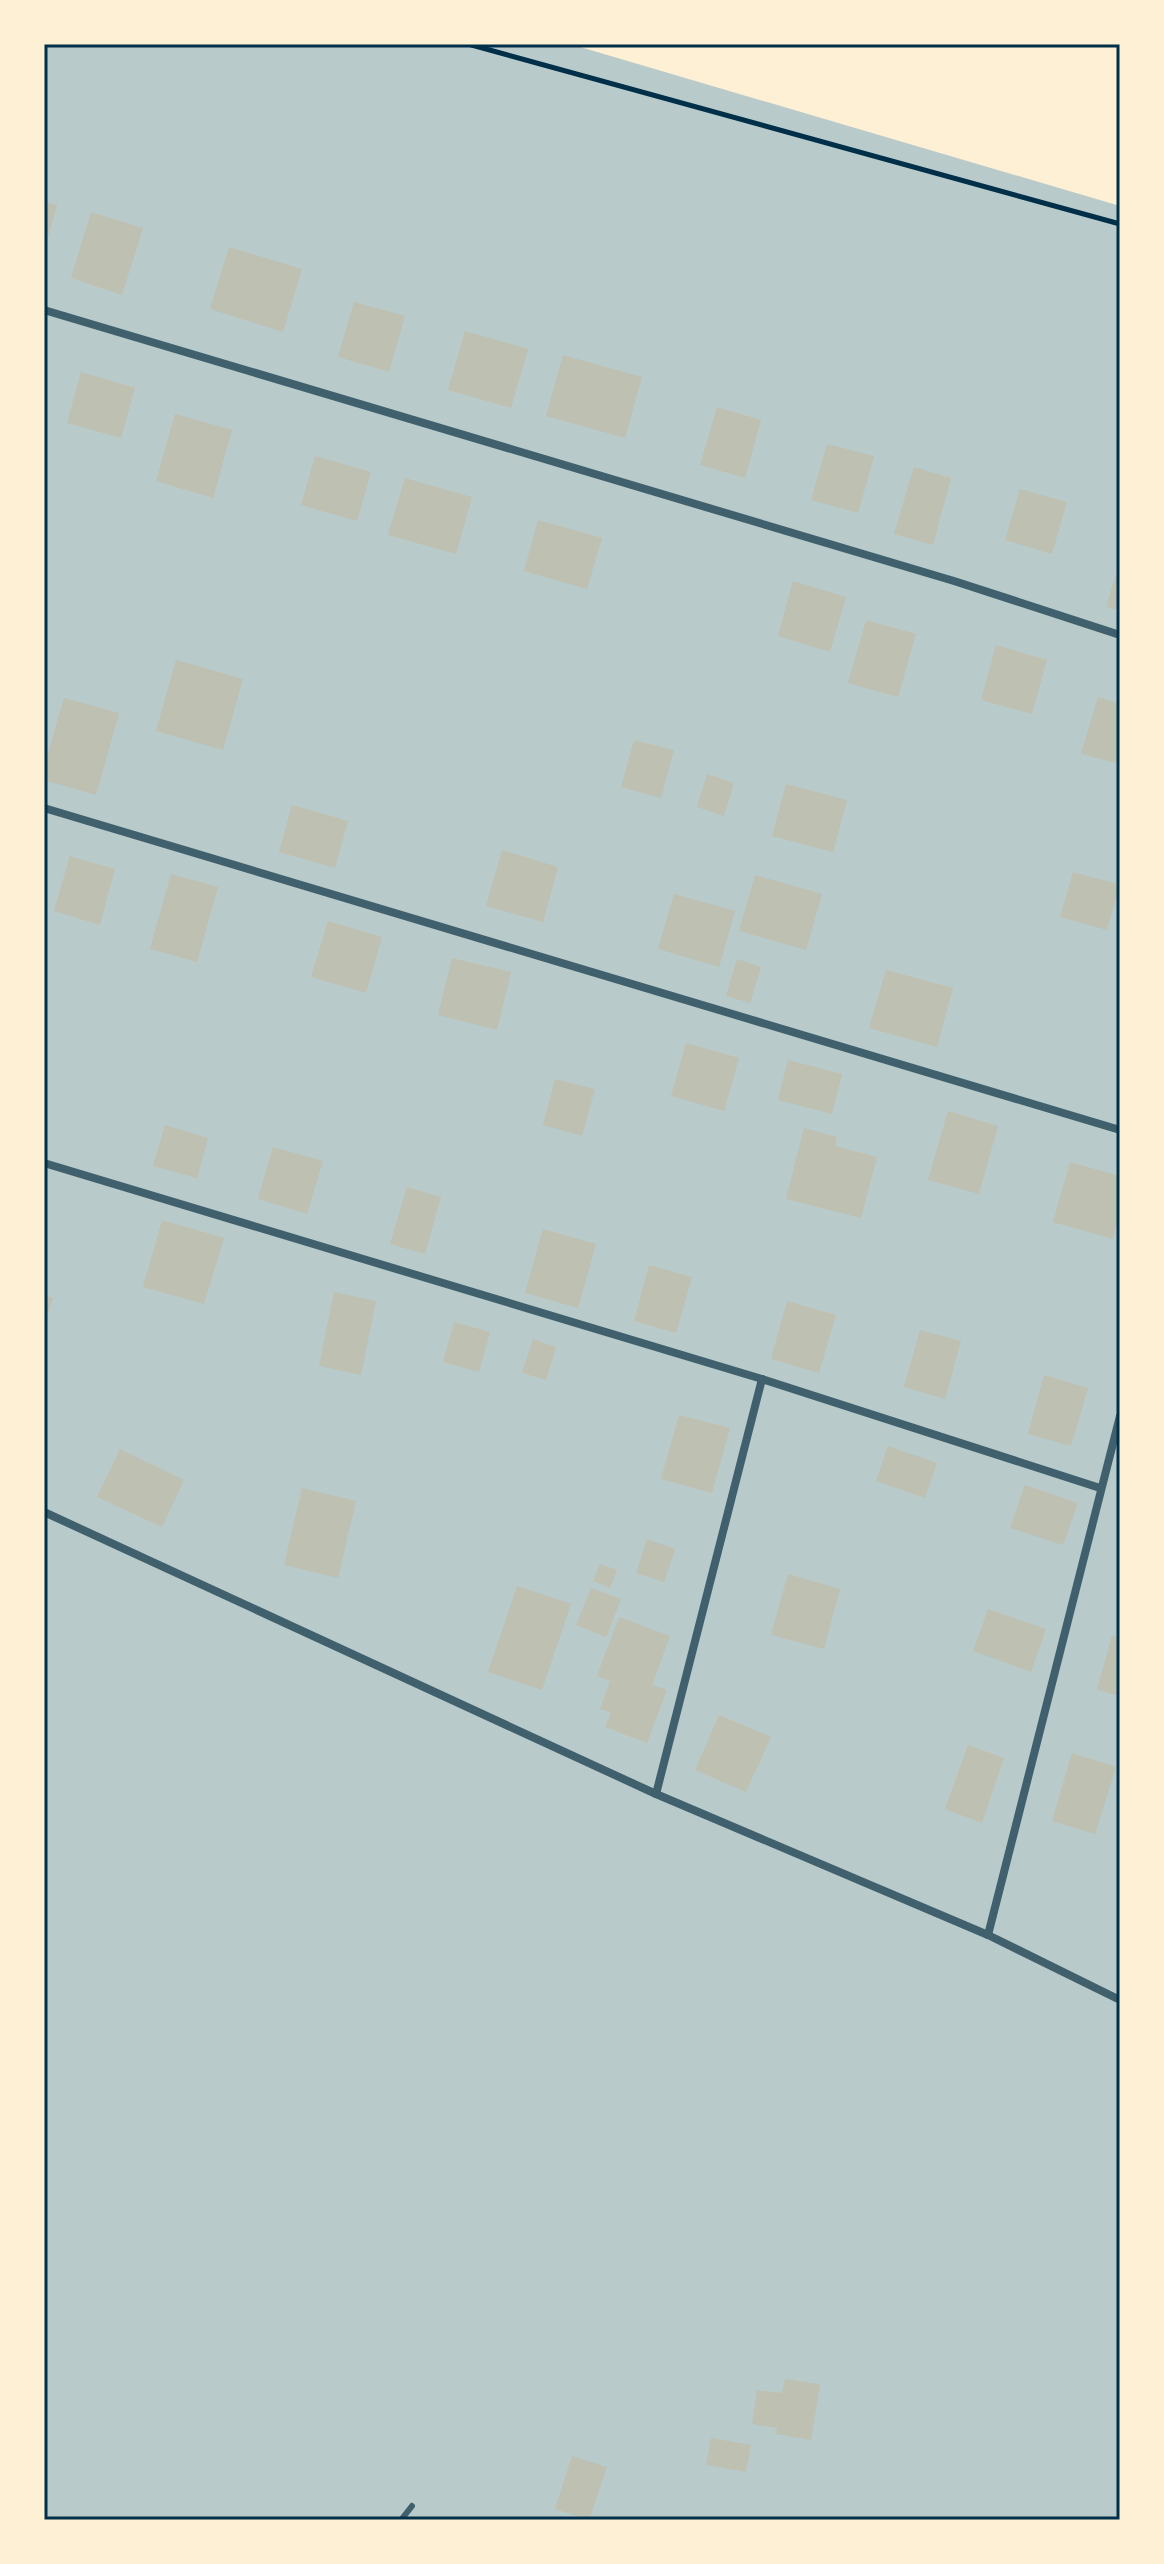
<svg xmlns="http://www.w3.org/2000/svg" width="1164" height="2564" font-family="'PT Sans',sans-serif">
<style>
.green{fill:#b9caca}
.building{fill:#bec0b2}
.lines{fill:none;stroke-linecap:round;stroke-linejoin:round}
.path{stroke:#003049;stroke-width:5}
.service{stroke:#3f606c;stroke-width:6}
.minor{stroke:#3f606c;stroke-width:8}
.neatline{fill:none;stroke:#003049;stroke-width:3}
</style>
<rect width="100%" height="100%" fill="#fdf0d5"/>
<path class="green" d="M 44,44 L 570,44 L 1120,206 L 1120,2520 L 44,2520 Z"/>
<g class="building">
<path d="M 44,202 L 57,205 L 45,247 L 44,247 Z"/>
<path d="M 91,212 L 143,228 L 122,295 L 71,278 Z"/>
<path d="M 229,247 L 302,269 L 283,332 L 210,309 Z"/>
<path d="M 354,302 L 405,316 L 389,372 L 338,357 Z"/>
<path d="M 465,331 L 528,349 L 511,408 L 448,390 Z"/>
<path d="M 563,355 L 642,377 L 625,438 L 546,416 Z"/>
<path d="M 81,372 L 135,388 L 121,438 L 67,423 Z"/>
<path d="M 717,407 L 761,420 L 745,478 L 700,465 Z"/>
<path d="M 175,414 L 232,430 L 213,498 L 156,481 Z"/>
<path d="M 827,444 L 874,456 L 858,513 L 811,500 Z"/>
<path d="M 315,456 L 371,472 L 357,521 L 301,505 Z"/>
<path d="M 914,467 L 951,478 L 933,545 L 894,534 Z"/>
<path d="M 405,478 L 472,497 L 456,554 L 388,535 Z"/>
<path d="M 1020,489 L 1067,502 L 1052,554 L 1005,540 Z"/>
<path d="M 538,520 L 602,538 L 587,589 L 524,571 Z"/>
<path d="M 1120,561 L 1120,611 L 1106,607 Z"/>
<path d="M 793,581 L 846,597 L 830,652 L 778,636 Z"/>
<path d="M 866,620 L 916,634 L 898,697 L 848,683 Z"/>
<path d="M 996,645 L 1047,660 L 1032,714 L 981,700 Z"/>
<path d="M 176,660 L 243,679 L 223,750 L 156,731 Z"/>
<path d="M 1098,697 L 1120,704 L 1120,764 L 1081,754 Z"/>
<path d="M 64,698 L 119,713 L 96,795 L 44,780 L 44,767 Z"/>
<path d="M 634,740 L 674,750 L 661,798 L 621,787 Z"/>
<path d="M 707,774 L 734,783 L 724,816 L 697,807 Z"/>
<path d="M 786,784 L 847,800 L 833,852 L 772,836 Z"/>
<path d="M 292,805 L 348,821 L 335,868 L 279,852 Z"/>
<path d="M 502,850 L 558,867 L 543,922 L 486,906 Z"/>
<path d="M 70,856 L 115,869 L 100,925 L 54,911 Z"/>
<path d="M 1073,872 L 1120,885 L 1107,930 L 1060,917 Z"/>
<path d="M 171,874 L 218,887 L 197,962 L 150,949 Z"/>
<path d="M 755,875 L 822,894 L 806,950 L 739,931 Z"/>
<path d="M 674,894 L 735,911 L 719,967 L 658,949 Z"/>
<path d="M 328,921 L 382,937 L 366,993 L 311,977 Z"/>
<path d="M 452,958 L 511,972 L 497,1030 L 438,1015 Z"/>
<path d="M 737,959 L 761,967 L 750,1003 L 726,996 Z"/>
<path d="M 886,970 L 953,988 L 937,1047 L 869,1028 Z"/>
<path d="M 686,1043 L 739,1058 L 724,1111 L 671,1096 Z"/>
<path d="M 788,1060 L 842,1074 L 832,1114 L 778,1100 Z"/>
<path d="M 555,1079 L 595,1089 L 582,1136 L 543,1125 Z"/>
<path d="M 948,1111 L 998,1126 L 979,1194 L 928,1180 Z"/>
<path d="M 165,1125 L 208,1138 L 197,1178 L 153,1166 Z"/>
<path d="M 804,1128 L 837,1137 L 835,1146 L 877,1157 L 861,1218 L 786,1199 Z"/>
<path d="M 273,1147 L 323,1161 L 307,1214 L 258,1199 Z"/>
<path d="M 1070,1162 L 1120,1176 L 1120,1214 L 1113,1239 L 1053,1222 Z"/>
<path d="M 407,1187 L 441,1197 L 425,1254 L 390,1244 Z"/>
<path d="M 162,1220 L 224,1238 L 204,1304 L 143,1287 Z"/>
<path d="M 543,1229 L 596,1244 L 578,1308 L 525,1293 Z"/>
<path d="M 649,1265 L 692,1277 L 676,1333 L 634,1321 Z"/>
<path d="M 334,1292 L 376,1301 L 361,1375 L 319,1366 Z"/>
<path d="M 44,1295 L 53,1298 L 45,1323 L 44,1323 Z"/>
<path d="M 787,1301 L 836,1315 L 819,1373 L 771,1359 Z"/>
<path d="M 454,1322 L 490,1332 L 479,1372 L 443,1362 Z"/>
<path d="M 920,1330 L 961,1341 L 945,1399 L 904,1387 Z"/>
<path d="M 533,1339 L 556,1347 L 546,1380 L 522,1373 Z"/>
<path d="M 1044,1375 L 1088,1388 L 1071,1446 L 1028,1434 Z"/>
<path d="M 679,1415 L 730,1428 L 712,1493 L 661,1479 Z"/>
<path d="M 888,1446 L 937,1463 L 925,1498 L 876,1481 Z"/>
<path d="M 120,1449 L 184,1480 L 162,1527 L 97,1497 Z"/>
<path d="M 1025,1485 L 1078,1503 L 1063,1545 L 1010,1528 Z"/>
<path d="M 302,1488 L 356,1501 L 338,1578 L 284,1565 Z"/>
<path d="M 647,1539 L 675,1549 L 664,1582 L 636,1573 Z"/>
<path d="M 600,1564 L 617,1570 L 610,1588 L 593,1581 Z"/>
<path d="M 788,1574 L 840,1589 L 824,1649 L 771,1635 Z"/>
<path d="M 517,1586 L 571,1604 L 542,1690 L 488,1672 Z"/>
<path d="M 591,1588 L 621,1599 L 606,1637 L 576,1625 Z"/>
<path d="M 988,1609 L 1046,1629 L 1031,1672 L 973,1651 Z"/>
<path d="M 619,1617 L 670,1636 L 652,1685 L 667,1690 L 647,1743 L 605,1727 L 611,1713 L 600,1709 L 610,1681 L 597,1676 Z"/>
<path d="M 1112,1635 L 1120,1638 L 1120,1696 L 1097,1690 Z"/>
<path d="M 719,1715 L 771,1737 L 746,1792 L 695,1770 Z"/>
<path d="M 968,1745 L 1004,1758 L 982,1823 L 945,1809 Z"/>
<path d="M 1072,1753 L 1116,1767 L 1095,1834 L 1052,1821 Z"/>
<path d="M 785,2379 L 820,2384 L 811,2440 L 776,2434 L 777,2428 L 752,2424 L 757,2390 L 782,2393 Z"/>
<path d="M 711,2438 L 751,2445 L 746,2472 L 706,2465 Z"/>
<path d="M 572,2456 L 607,2467 L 589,2520 L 555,2509 Z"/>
</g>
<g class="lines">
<path class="path" d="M 468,44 L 1120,224"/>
<path class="service" d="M 401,2520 L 412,2506"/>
<g class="minor">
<path d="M 44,310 L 954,581 L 1120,635"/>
<path d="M 44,808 L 1120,1130"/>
<path d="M 44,1163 L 762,1379 L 1100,1488"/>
<path d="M 44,1512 L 656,1794 L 988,1935 L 1120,2000"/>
<path d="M 656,1794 L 762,1379"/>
<path d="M 988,1935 L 1120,1416"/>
</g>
</g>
<rect width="1164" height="2564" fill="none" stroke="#fdf0d5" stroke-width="92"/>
<rect x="46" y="46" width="1072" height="2472" class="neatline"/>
</svg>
